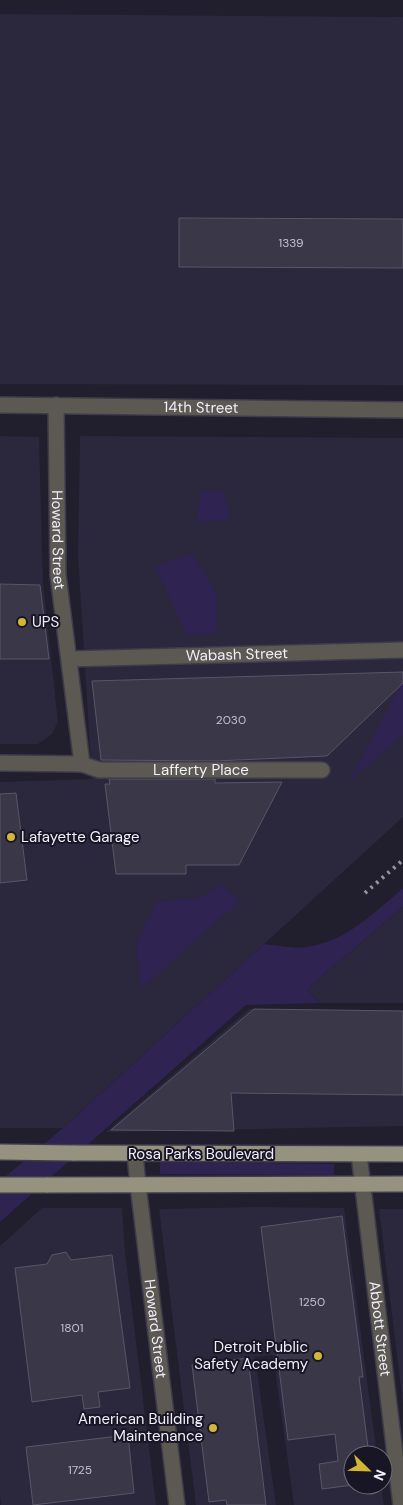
<svg xmlns="http://www.w3.org/2000/svg" width="403" height="1505" font-family="'DM Sans',sans-serif">
<style>
.built{fill:#2b273d}
.green{fill:#2e2351}
.building{fill:#3a3748;stroke:#585668}
.lines{fill:none;stroke-linecap:round;stroke-linejoin:round}
.minor-casing{stroke:#3e3b4b;stroke-width:18}
.major-casing{stroke:#3e3b4b;stroke-width:18}
.minor{stroke:#5b5951;stroke-width:15}
.major{stroke:#969280;stroke-width:15}
.rail{stroke:#9593a0;stroke-width:4;stroke-dasharray:2.5 5;stroke-linecap:butt}
.major-bridge-casing{stroke:#3e3b4b;stroke-width:18;stroke-linecap:butt}
.major-bridge{stroke:#969280;stroke-width:15}
.poi-dot{fill:#d2b736;stroke:#181524;stroke-width:2}
.labels{text-anchor:middle;dominant-baseline:central;stroke-width:4;stroke-linejoin:round;paint-order:stroke}
.number-label{font-size:12px;fill:#c2c1ce}
.street-label{font-size:15px;fill:#f0effa;stroke:#181524}
.poi-label{font-size:15px;fill:#f0effa;stroke:#181524;text-anchor:start}
</style>
<rect width="100%" height="100%" fill="#211e2e"/>
<g class="built">
<path d="M 0,14 L 403,17 L 403,385 L 0,384 Z"/>
<path d="M 0,436 L 39,437 L 43,583 L 58,722 L 52,734 L 38,744 L 0,744 Z"/>
<path d="M 80,436 L 403,438 L 403,817 L 63,1128 L 0,1128 L 0,782 L 92,779 L 78,557 Z"/>
<path d="M 403,907 L 403,1003 L 320,1003 L 307,989 Z"/>
<path d="M 249,1009 L 403,1011 L 403,1126 L 106,1132 Z"/>
<path d="M 257,1207 L 344,1208 L 377,1455 L 353,1455 L 353,1485 L 381,1485 L 384,1505 L 294,1505 L 273,1355 L 255,1357 L 276,1505 L 196,1505 L 159,1209 Z"/>
<path d="M 42,1208 L 122,1208 L 125,1252 L 156,1505 L 1,1505 L 0,1495 L 0,1246 Z"/>
<path d="M 379,1209 L 403,1209 L 403,1404 Z"/>
</g>
<g class="green">
<path d="M 201,491 L 223,491 L 231,518 L 196,523 Z"/>
<path d="M 192,553 L 216,593 L 216,633 L 187,635 L 155,567 Z"/>
<path d="M 403,682 L 403,735 L 349,781 Z"/>
<path d="M 221,884 L 239,901 L 141,989 L 136,944 L 156,902 L 203,897 Z"/>
<path d="M 403,888 L 403,907 L 307,989 L 320,1003 L 246,1005 L 0,1222 L 0,1181 L 63,1128 L 264,944 C 277,945 293,949 306,947 C 345,942 374,913 403,888 Z"/>
<path d="M 160,1162 L 334,1164 L 334,1175 L 160,1174 Z"/>
</g>
<g class="building">
<path d="M 179,218 L 403,219 L 403,268 L 179,267 Z"/>
<path d="M 0,584 L 40,585 L 49,659 L 0,659 Z"/>
<path d="M 403,672 L 403,683 L 327,756 L 215,761 L 101,760 L 92,681 Z"/>
<path d="M 109,779 L 215,779 L 215,783 L 282,782 L 239,865 L 186,865 L 186,874 L 116,874 L 105,784 L 110,784 Z"/>
<path d="M 16,793 L 27,880 L 0,883 L 0,794 Z"/>
<path d="M 254,1009 L 403,1011 L 403,1095 L 231,1093 L 234,1131 L 111,1130 Z"/>
<path d="M 342,1216 L 363,1377 L 359,1377 L 369,1455 L 353,1455 L 353,1485 L 322,1489 L 319,1464 L 338,1461 L 335,1434 L 288,1440 L 261,1227 Z"/>
<path d="M 66,1252 L 71,1260 L 112,1255 L 130,1388 L 98,1392 L 100,1407 L 84,1409 L 82,1395 L 32,1402 L 15,1268 L 47,1264 L 52,1255 Z"/>
<path d="M 248,1358 L 266,1505 L 227,1505 L 226,1500 L 209,1502 L 192,1365 Z"/>
<path d="M 128,1435 L 134,1493 L 33,1505 L 26,1447 Z"/>
</g>
<g class="lines">
<defs>
<g id="minor">
<path id="s1" d="M 0,405 L 403,410"/>
<path id="s2" d="M 56,405 L 58,575 L 82,764"/>
<path id="s3" d="M 69,659 L 403,650"/>
<path id="s4" d="M 0,763 L 82,764 L 99,770 L 322,770"/>
<path id="s5" d="M 135,1154 L 138,1185 L 177,1505"/>
<path id="s6" d="M 359,1154 L 401,1505"/>
</g>
<g id="major">
<path d="M 73,1153 L 403,1154"/>
<path d="M 46,1185 L 403,1184"/>
</g>
</defs>
<use href="#minor" class="minor-casing"/>
<use href="#major" class="major-casing"/>
<use href="#minor" class="minor"/>
<use href="#major" class="major"/>
<path class="rail" d="M 365,893 L 403,860"/>
<defs>
<g id="major-bridge">
<path d="M 0,1152 L 73,1153"/>
<path d="M 0,1185 L 46,1185"/>
</g>
</defs>
<use href="#major-bridge" class="major-bridge-casing"/>
<use href="#major-bridge" class="major-bridge"/>
</g>
<g class="poi-dot">
<circle cx="22" cy="622" r="5"/>
<circle cx="11" cy="837" r="5"/>
<circle cx="318" cy="1356" r="5"/>
<circle cx="213" cy="1428" r="5"/>
</g>
<g class="labels">
<g class="number-label">
<text x="291" y="243">1339</text>
<text x="231" y="720">2030</text>
<text x="312" y="1302">1250</text>
<text x="72" y="1328">1801</text>
<text x="80" y="1470">1725</text>
</g>
<g class="street-label">
<text stroke="none"><textPath href="#s1" startOffset="201">14th Street</textPath></text>
<text stroke="none"><textPath href="#s2" startOffset="135">Howard Street</textPath></text>
<text stroke="none"><textPath href="#s3" startOffset="168">Wabash Street</textPath></text>
<text stroke="none"><textPath href="#s4" startOffset="202">Lafferty Place</textPath></text>
<text x="201" y="1154">Rosa Parks Boulevard</text>
<text stroke="none"><textPath href="#s5" startOffset="176">Howard Street</textPath></text>
<text stroke="none"><textPath href="#s6" startOffset="176">Abbott Street</textPath></text>
</g>
<g class="poi-label">
<text x="32" y="622">UPS</text>
<text x="21" y="837">Lafayette Garage</text>
<text x="308" y="1347" text-anchor="end">Detroit Public<tspan x="308" dy="17">Safety Academy</tspan></text>
<text x="203" y="1419" text-anchor="end">American Building<tspan x="203" dy="17">Maintenance</tspan></text>
</g>
</g>
<g transform="translate(368 1470) rotate(113)"><circle r="24" fill="#181524" stroke="#6e6c7a"/>
<path d="M0-4L9 19L0 12L-9 19Z" fill="#d2b736"/>
<text y="-8" font-size="14" font-weight="bold" text-anchor="middle" fill="#f0effa">N</text>
</g>
</svg>
